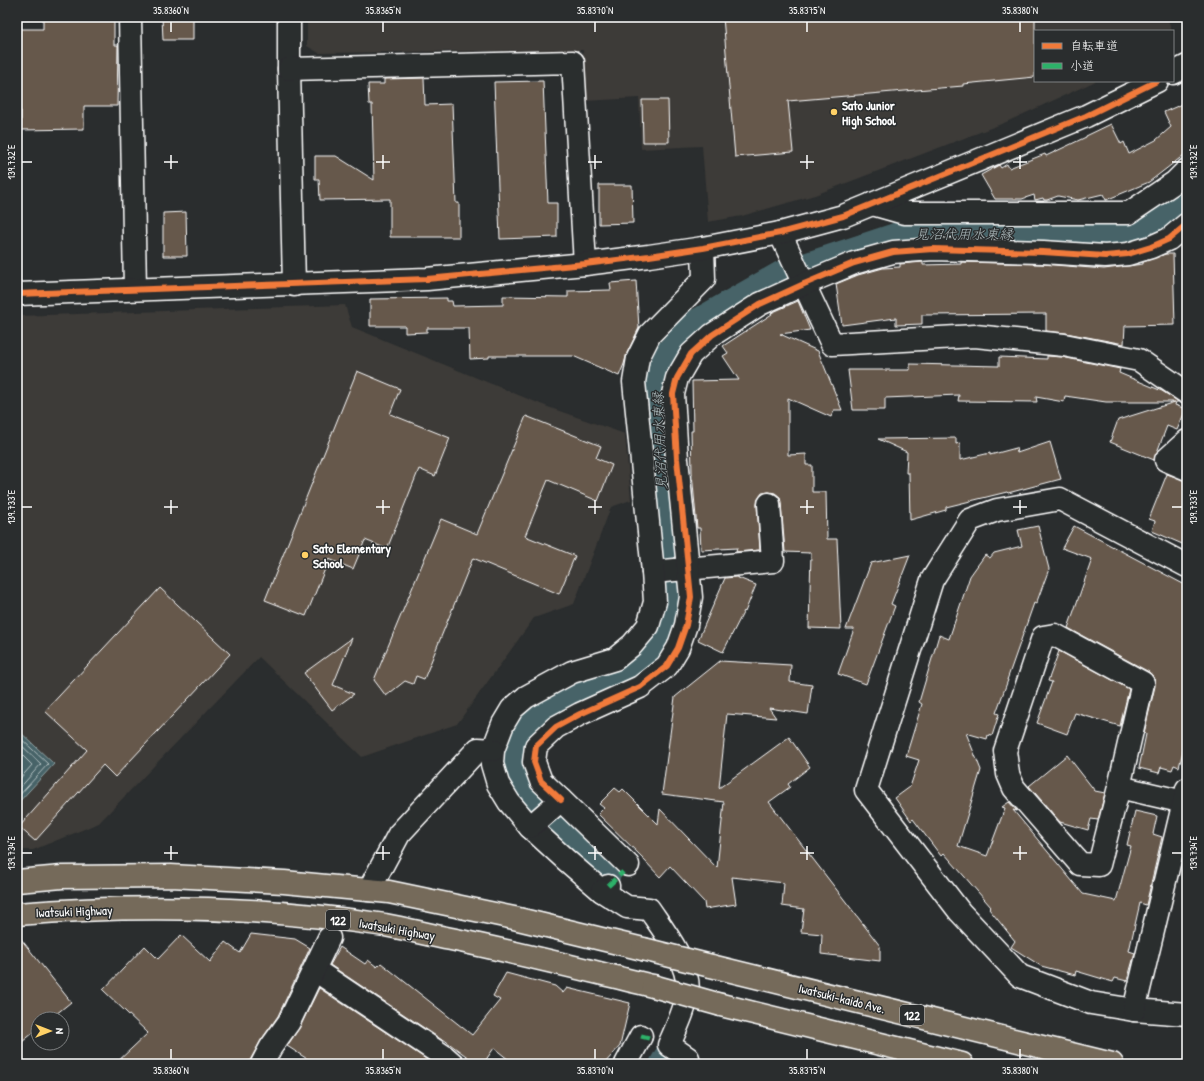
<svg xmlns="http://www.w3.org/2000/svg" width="1204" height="1081" font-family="'Patrick Hand','Klee One',sans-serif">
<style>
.built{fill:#3c3a37}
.water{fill:#466468;stroke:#90a2a4}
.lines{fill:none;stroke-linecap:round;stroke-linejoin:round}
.shore{stroke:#b5c1c3;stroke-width:1}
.canal{stroke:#466468;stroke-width:27}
.building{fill:#66584c;stroke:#fff}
.street-casing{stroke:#fff;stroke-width:25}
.secondary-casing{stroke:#fff;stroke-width:25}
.highway-casing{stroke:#fff;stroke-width:25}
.street{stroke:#2a2d2e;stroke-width:22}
.secondary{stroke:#2a2d2e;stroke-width:22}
.highway{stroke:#746a5a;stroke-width:22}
.highway-bridge-casing{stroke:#fff;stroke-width:25;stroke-linecap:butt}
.highway-bridge{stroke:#746a5a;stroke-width:22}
.quiet{stroke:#2db169;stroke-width:5;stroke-dasharray:10 5;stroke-linecap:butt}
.cycleway-casing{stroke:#2a2d2e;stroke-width:8}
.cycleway{stroke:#f17a3a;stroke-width:6}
.ticks{fill:none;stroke:#fff;stroke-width:1.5}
.poi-dot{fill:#ffd166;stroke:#2a2d2e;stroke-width:1.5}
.labels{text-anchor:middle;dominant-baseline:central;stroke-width:3;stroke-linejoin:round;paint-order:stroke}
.shield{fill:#2a2d2e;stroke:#bfc0c0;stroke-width:1}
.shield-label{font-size:12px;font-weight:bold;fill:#fff}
.poi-label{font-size:13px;font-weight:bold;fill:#fff;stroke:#2a2d2e;text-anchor:start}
.street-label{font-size:13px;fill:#fff;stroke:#2a2d2e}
.water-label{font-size:14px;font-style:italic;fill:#acb9bb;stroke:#2a2d2e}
.neatline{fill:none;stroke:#fff;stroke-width:1.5}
.ticks-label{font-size:10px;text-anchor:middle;fill:#fff}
</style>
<rect width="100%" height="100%" fill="#2a2d2e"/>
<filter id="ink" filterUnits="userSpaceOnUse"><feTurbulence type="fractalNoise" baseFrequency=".025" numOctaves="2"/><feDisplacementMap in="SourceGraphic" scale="8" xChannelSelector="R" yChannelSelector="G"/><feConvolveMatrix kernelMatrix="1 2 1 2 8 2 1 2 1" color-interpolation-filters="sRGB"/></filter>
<g filter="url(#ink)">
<g class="built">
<path d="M 307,17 L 1167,17 L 1172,31 L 1035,31 L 1035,81 L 1096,81 L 1004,123 L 815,195 L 742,216 L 708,222 L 702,146 L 641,149 L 639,98 L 585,101 L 583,50 L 319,53 L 307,46 Z"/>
<path d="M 345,305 L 352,327 L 548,407 L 625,434 L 631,500 L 611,507 L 574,604 L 534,618 L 457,724 L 362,757 L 259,657 L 99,823 L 33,850 L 17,850 L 17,316 Z"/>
</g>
<path class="water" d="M 17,729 L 54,764 L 17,804 Z"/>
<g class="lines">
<g class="shore">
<path d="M 17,735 L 48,764 L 17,798"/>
<path d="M 17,741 L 41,764 L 17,791"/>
<path d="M 17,750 L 32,765 L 17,782"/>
</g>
<g class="canal">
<path d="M 608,873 L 548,817 L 514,773 L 515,749 L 523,730 L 537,710 L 633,671 L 654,655 L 666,642 L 669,621 L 668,588 L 654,398 L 662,360 L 696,323 L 782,274 L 909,232 L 1119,234 L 1143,230 L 1178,210 L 1187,202"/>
<path d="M 663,1064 L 667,1057"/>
</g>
</g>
<g class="building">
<path d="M 43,17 L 114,17 L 114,45 L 118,45 L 117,106 L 84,106 L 84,129 L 21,130 L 21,111 L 18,111 L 17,29 L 43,29 Z"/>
<path d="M 162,17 L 193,17 L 193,40 L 163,40 Z"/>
<path d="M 723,17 L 772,17 L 773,19 L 797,17 L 1035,17 L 1035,77 L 963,84 L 963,86 L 788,101 L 793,152 L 735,157 Z"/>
<path d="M 424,78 L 425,105 L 452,104 L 456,203 L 459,203 L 459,237 L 390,237 L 390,199 L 320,200 L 319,179 L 315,179 L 315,156 L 336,156 L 374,180 L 372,104 L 369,104 L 368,84 L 384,84 L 384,79 Z"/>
<path d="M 543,81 L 548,203 L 557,203 L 557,237 L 500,239 L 494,82 Z"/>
<path d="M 642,100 L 668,100 L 669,142 L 643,142 Z"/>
<path d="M 1187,102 L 1187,158 L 1185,158 L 1184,155 L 1149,182 L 1106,200 L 1103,194 L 1078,200 L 1058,196 L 1047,200 L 1044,200 L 1043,198 L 1035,200 L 1034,195 L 1022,199 L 995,199 L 981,175 L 999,165 L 1001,168 L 1007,164 L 1009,168 L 1045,154 L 1046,156 L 1086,137 L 1086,136 L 1111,124 L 1121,144 L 1124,142 L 1129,154 L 1156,140 L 1171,127 L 1164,112 Z"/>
<path d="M 599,185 L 632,185 L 633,223 L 599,224 Z"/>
<path d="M 186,212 L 187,256 L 163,256 L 163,213 Z"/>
<path d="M 1165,254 L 1173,254 L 1175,325 L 1125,326 L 1124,344 L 1066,333 L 1046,331 L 1046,314 L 922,315 L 922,324 L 896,325 L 896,318 L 842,325 L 836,284 L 858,275 L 883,268 L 900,267 L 900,264 L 923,262 L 923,265 L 961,264 L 961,262 L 1042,264 L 1104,269 L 1143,264 L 1143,262 Z"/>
<path d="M 636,281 L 639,328 L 627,353 L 624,364 L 619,376 L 573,356 L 489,356 L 489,358 L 470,359 L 469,328 L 427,328 L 427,332 L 405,333 L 405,326 L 370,326 L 370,299 L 447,298 L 447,301 L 452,301 L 453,306 L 503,305 L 503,296 L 568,297 L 568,291 L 611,290 L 610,283 Z"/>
<path d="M 798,301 L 810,330 L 780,334 L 818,351 L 842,410 L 834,410 L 831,417 L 788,398 L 788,455 L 806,454 L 806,465 L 812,465 L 812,492 L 826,492 L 827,539 L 837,539 L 841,629 L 809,628 L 811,553 L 785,552 L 781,503 L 780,497 L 775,493 L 769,492 L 762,493 L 758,499 L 757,505 L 760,550 L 736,552 L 737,548 L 701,550 L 700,528 L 697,528 L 692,473 L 691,431 L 693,431 L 692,381 L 739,380 L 723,356 L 728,353 L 723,346 L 772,314 L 771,313 Z"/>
<path d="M 1047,356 L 1062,357 L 1120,369 L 1119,373 L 1162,391 L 1179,402 L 1176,402 L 1175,405 L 1186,409 L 1177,430 L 1167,426 L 1154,460 L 1110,442 L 1118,420 L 1175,402 L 1106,402 L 1065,396 L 1064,402 L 1036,397 L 1037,402 L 958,401 L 959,395 L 885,398 L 885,410 L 853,410 L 848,370 L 910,370 L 910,364 L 999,366 L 999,357 L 1047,359 Z"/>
<path d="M 357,371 L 400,389 L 390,414 L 450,438 L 435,476 L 419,469 L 387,549 L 365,540 L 353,569 L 329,559 L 306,616 L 265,600 Z"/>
<path d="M 526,416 L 601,446 L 596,458 L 612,465 L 598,501 L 548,480 L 525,536 L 575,556 L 559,594 L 473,558 L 424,679 L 416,676 L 413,684 L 405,681 L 386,696 L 374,680 L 441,519 L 477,534 Z"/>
<path d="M 956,438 L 956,444 L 960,443 L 960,460 L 990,453 L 990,455 L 1016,448 L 1017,453 L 1050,442 L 1061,479 L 1008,493 L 1007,492 L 946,507 L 946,510 L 910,520 L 909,473 L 906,473 L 907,452 L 878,439 Z"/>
<path d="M 1167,474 L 1187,481 L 1187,546 L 1152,531 L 1155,521 L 1149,519 Z"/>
<path d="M 1038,526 L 1049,569 L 1036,604 L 1034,603 L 1007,680 L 1008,680 L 996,713 L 999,714 L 992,736 L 988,735 L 987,739 L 966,733 L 981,770 L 958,846 L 987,856 L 1005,808 L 1002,807 L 1009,802 L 1017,811 L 1013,810 L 1083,894 L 1116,901 L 1131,846 L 1127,845 L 1135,811 L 1157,816 L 1153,834 L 1162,837 L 1146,905 L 1140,903 L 1129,951 L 1135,953 L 1127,981 L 1115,978 L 1113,982 L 1076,971 L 1075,975 L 1041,966 L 1011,947 L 1015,941 L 989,909 L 991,907 L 944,853 L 941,856 L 913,819 L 911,821 L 895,798 L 910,787 L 919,760 L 906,756 L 922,704 L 919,702 L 939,635 L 949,639 L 970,576 L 985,555 L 990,558 L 994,553 L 1022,546 L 1018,530 Z"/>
<path d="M 1074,526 L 1187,586 L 1187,735 L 1179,767 L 1174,765 L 1172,770 L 1161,767 L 1159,773 L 1139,768 L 1146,734 L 1144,733 L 1155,686 L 1154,677 L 1149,672 L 1068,628 L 1092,559 L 1062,548 Z"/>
<path d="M 910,555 L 891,604 L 895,606 L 866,684 L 838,674 L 854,629 L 846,629 L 871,563 Z"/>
<path d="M 736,577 L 756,585 L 745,612 L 744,611 L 723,652 L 698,640 L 725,578 Z"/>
<path d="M 160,588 L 230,654 L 115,777 L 103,765 L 35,841 L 19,827 L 87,750 L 45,711 Z"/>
<path d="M 352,638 L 333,685 L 354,694 L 332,710 L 304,673 Z"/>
<path d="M 1059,651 L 1129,689 L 1120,726 L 1075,713 L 1067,734 L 1037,723 L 1052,682 L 1048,681 Z"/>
<path d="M 720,661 L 791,665 L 790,682 L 812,685 L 808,714 L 769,708 L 776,718 L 727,714 L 719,788 L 789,737 L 810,767 L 788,784 L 790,787 L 769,802 L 880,946 L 880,961 L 821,954 L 822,934 L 801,932 L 804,909 L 782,906 L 784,883 L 732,877 L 736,904 L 705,909 L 704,902 L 670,866 L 660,877 L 644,860 L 644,859 L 598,814 L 604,808 L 599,804 L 615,788 L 620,792 L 623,789 L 658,824 L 660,809 L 717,868 L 724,802 L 662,794 L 675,697 Z"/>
<path d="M 1067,755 L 1095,791 L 1105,793 L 1098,820 L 1091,819 L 1088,830 L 1060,822 L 1029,786 Z"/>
<path d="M 17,934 L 71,1002 L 50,1019 L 38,1019 L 38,1029 L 17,1046 Z"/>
<path d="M 251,934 L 295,939 L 310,948 L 278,1016 L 261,1040 L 248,1064 L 115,1064 L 148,1033 L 103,990 L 145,946 L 158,959 L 181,935 L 210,962 L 225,942 L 240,953 Z"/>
<path d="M 340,947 L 365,964 L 368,960 L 377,967 L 381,963 L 472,1035 L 500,1000 L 493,996 L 506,973 L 555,986 L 563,993 L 567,988 L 630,1003 L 620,1046 L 604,1064 L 514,1064 L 494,1048 L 483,1064 L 477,1064 L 443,1039 L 442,1040 L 330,965 Z"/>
<path d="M 319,988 L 429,1061 L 427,1064 L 315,1064 L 287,1046 L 300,1027 Z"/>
</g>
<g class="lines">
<defs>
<g id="street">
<path d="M 130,17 L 135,289"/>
<path d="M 289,17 L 289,69 L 294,285"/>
<path d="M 289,69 L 573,62 L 585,264"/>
<path d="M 872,204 L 904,213 L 1129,213 L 1175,182 L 1187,170"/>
<path d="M 780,233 L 832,344 L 975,336 L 1064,345 L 1139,360 L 1187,393"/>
<path d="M 1187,441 L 1166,460 L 1187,469"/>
<path d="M 1187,566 L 1060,499 L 997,510 L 970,520 L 932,580 L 866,790 L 960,912 L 1020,976 L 1091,1003 L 1134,1010 L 1187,1014"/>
<path d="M 653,572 L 773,561 L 769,504"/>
<path d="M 1119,787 L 1099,865 L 1080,864 L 1014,788 L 1008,774 L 1005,751 L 1043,637 L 1055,635 L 1143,683 L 1119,787 L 1184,802"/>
<path d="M 561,800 L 541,781 L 534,762 L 536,746 L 556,727 L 580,714 L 640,687 L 667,666 L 678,648 L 686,625 L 691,597 L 677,459 L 673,394 L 677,378 L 691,354 L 712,335 L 760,304 L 804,284 L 854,263 L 893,252 L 933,249 L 1043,252 L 1105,256 L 1128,254 L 1151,247 L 1169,239 L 1187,224"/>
<path d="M 530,827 L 566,860 L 602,891 L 608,886"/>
<path d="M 628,865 L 561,800 L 530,827 L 509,802 L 498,784 L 492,764 L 493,750 L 503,724 L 512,709 L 526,697 L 572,672 L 615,659 L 632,645 L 648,626 L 655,602 L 653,572 L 634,382 L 638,358 L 650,334 L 704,279 L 703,248"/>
<path d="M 369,890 L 399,834 L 478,749 L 493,750"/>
<path d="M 602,891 L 627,907 L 649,909 C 664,931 688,961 688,990 C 687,1006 675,1031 669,1045 L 688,1058 L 684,1064"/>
<path d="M 315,970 L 445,1057 L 453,1064"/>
<path d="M 1134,1010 L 1187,789"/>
<path d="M 262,1064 L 271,1047 L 289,1022 L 329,938"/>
<path d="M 626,1064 L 641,1036"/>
</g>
<g id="secondary">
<path d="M 1173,73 L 1187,66"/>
<path d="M 17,294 L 427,279 L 585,264 L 649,256 L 703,248 L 780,233 L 843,216 L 1086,116 L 1157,81"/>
</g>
<g id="highway">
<path d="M 17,881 L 62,877 L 171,876 L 284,882 L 389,892 L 514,918 L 643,949"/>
<path d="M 17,914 C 137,904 265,907 385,925 C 407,929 429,935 451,939 C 519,953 586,970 653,986"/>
<path d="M 711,966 L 1112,1064"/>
<path d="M 721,1005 L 962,1064"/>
</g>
</defs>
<use href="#street" class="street-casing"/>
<use href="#secondary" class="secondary-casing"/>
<use href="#highway" class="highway-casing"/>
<use href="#street" class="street"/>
<use href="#secondary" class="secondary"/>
<use href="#highway" class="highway"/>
<defs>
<g id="highway-bridge">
<path d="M 643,949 L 711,966"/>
<path d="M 653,986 L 721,1005"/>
</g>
</defs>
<use href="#highway-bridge" class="highway-bridge-casing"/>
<use href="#highway-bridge" class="highway-bridge"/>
<g class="quiet">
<path d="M 608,886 L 623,872"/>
<path d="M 641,1036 L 649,1038"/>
</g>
<defs>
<g id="cycleway">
<path d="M 17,294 L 427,279 L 585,264 L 649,256 L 703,248 L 780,233 L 843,216 L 1086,116 L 1157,81"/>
<path d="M 561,800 L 541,781 L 534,762 L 536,746 L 556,727 L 580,714 L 640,687 L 667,666 L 678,648 L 686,625 L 691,597 L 677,459 L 673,394 L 677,378 L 691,354 L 712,335 L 760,304 L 804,284 L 854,263 L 893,252 L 933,249 L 1043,252 L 1105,256 L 1128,254 L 1151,247 L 1169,239 L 1187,224"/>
</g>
</defs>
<use href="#cycleway" class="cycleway-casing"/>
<use href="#cycleway" class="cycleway"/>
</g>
</g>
<path class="ticks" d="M 171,22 L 171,32M 383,22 L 383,32M 595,22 L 595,32M 807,22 L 807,32M 1020,22 L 1020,32M 171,155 L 171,169M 383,155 L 383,169M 595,155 L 595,169M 807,155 L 807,169M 1020,155 L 1020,169M 22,162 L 32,162M 164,162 L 178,162M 376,162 L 390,162M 588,162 L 602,162M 800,162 L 814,162M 1013,162 L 1027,162M 1172,162 L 1182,162M 171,500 L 171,514M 383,500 L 383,514M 595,500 L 595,514M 807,500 L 807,514M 1020,500 L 1020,514M 22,507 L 32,507M 164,507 L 178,507M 376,507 L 390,507M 588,507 L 602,507M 800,507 L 814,507M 1013,507 L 1027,507M 1172,507 L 1182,507M 171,846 L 171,860M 383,846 L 383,860M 595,846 L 595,860M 807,846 L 807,860M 1020,846 L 1020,860M 22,853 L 32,853M 164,853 L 178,853M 376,853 L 390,853M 588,853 L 602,853M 800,853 L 814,853M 1013,853 L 1027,853M 1172,853 L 1182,853M 171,1049 L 171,1059M 383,1049 L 383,1059M 595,1049 L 595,1059M 807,1049 L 807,1059M 1020,1049 L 1020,1059"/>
<g class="poi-dot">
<circle cx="834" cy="112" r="4"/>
<circle cx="305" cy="555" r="4"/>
</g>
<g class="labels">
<g class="shield">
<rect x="326" y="910" width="24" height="20" rx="3"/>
<rect x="900" y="1005" width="24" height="20" rx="3"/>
</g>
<g class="shield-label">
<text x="338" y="920">122</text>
<text x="912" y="1015">122</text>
</g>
<g class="poi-label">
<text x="842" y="105">Sato Junior<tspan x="842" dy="15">High School</tspan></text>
<text x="313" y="548">Sato Elementary<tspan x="313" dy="15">School</tspan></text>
</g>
<g class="street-label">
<text transform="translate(74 911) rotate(-2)">Iwatsuki Highway</text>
<text transform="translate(397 929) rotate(10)">Iwatsuki Highway</text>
<text transform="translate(842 998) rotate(14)">Iwatsuki-kaido Ave.</text>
</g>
<g class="water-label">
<text x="964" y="233">見沼代用水東縁</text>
<text transform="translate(659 441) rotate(-92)">見沼代用水東縁</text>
</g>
</g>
<rect width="1204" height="1081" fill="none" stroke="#2a2d2e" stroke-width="44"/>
<rect x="1034" y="30" width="140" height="52" fill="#2a2d2e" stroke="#7f8182"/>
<rect x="1042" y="43" width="20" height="6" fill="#f17a3a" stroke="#7f8182"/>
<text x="1070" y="50" font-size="12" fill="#ffffff">自転車道</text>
<rect x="1042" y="63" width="20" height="6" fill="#2db169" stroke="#7f8182"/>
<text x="1070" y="70" font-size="12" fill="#ffffff">小道</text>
<g transform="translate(50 1031) rotate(90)"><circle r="19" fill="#2a2d2e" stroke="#7f8182"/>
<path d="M0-3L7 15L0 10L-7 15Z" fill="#ffd166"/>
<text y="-6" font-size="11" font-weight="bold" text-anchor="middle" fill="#ffffff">N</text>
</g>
<rect x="22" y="22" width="1160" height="1037" class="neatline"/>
<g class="ticks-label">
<text x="171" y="14">35.8360°N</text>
<text x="383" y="14">35.8365°N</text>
<text x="595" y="14">35.8370°N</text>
<text x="807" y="14">35.8375°N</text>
<text x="1020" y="14">35.8380°N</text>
<text transform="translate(1193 162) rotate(-90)" y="4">139.732°E</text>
<text transform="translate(11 162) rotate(-90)" y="4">139.732°E</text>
<text transform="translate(1193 507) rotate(-90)" y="4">139.733°E</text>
<text transform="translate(11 507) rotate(-90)" y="4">139.733°E</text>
<text transform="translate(1193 853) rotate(-90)" y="4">139.734°E</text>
<text transform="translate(11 853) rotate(-90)" y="4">139.734°E</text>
<text x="171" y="1074">35.8360°N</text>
<text x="383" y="1074">35.8365°N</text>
<text x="595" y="1074">35.8370°N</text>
<text x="807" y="1074">35.8375°N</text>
<text x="1020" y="1074">35.8380°N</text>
</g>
</svg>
